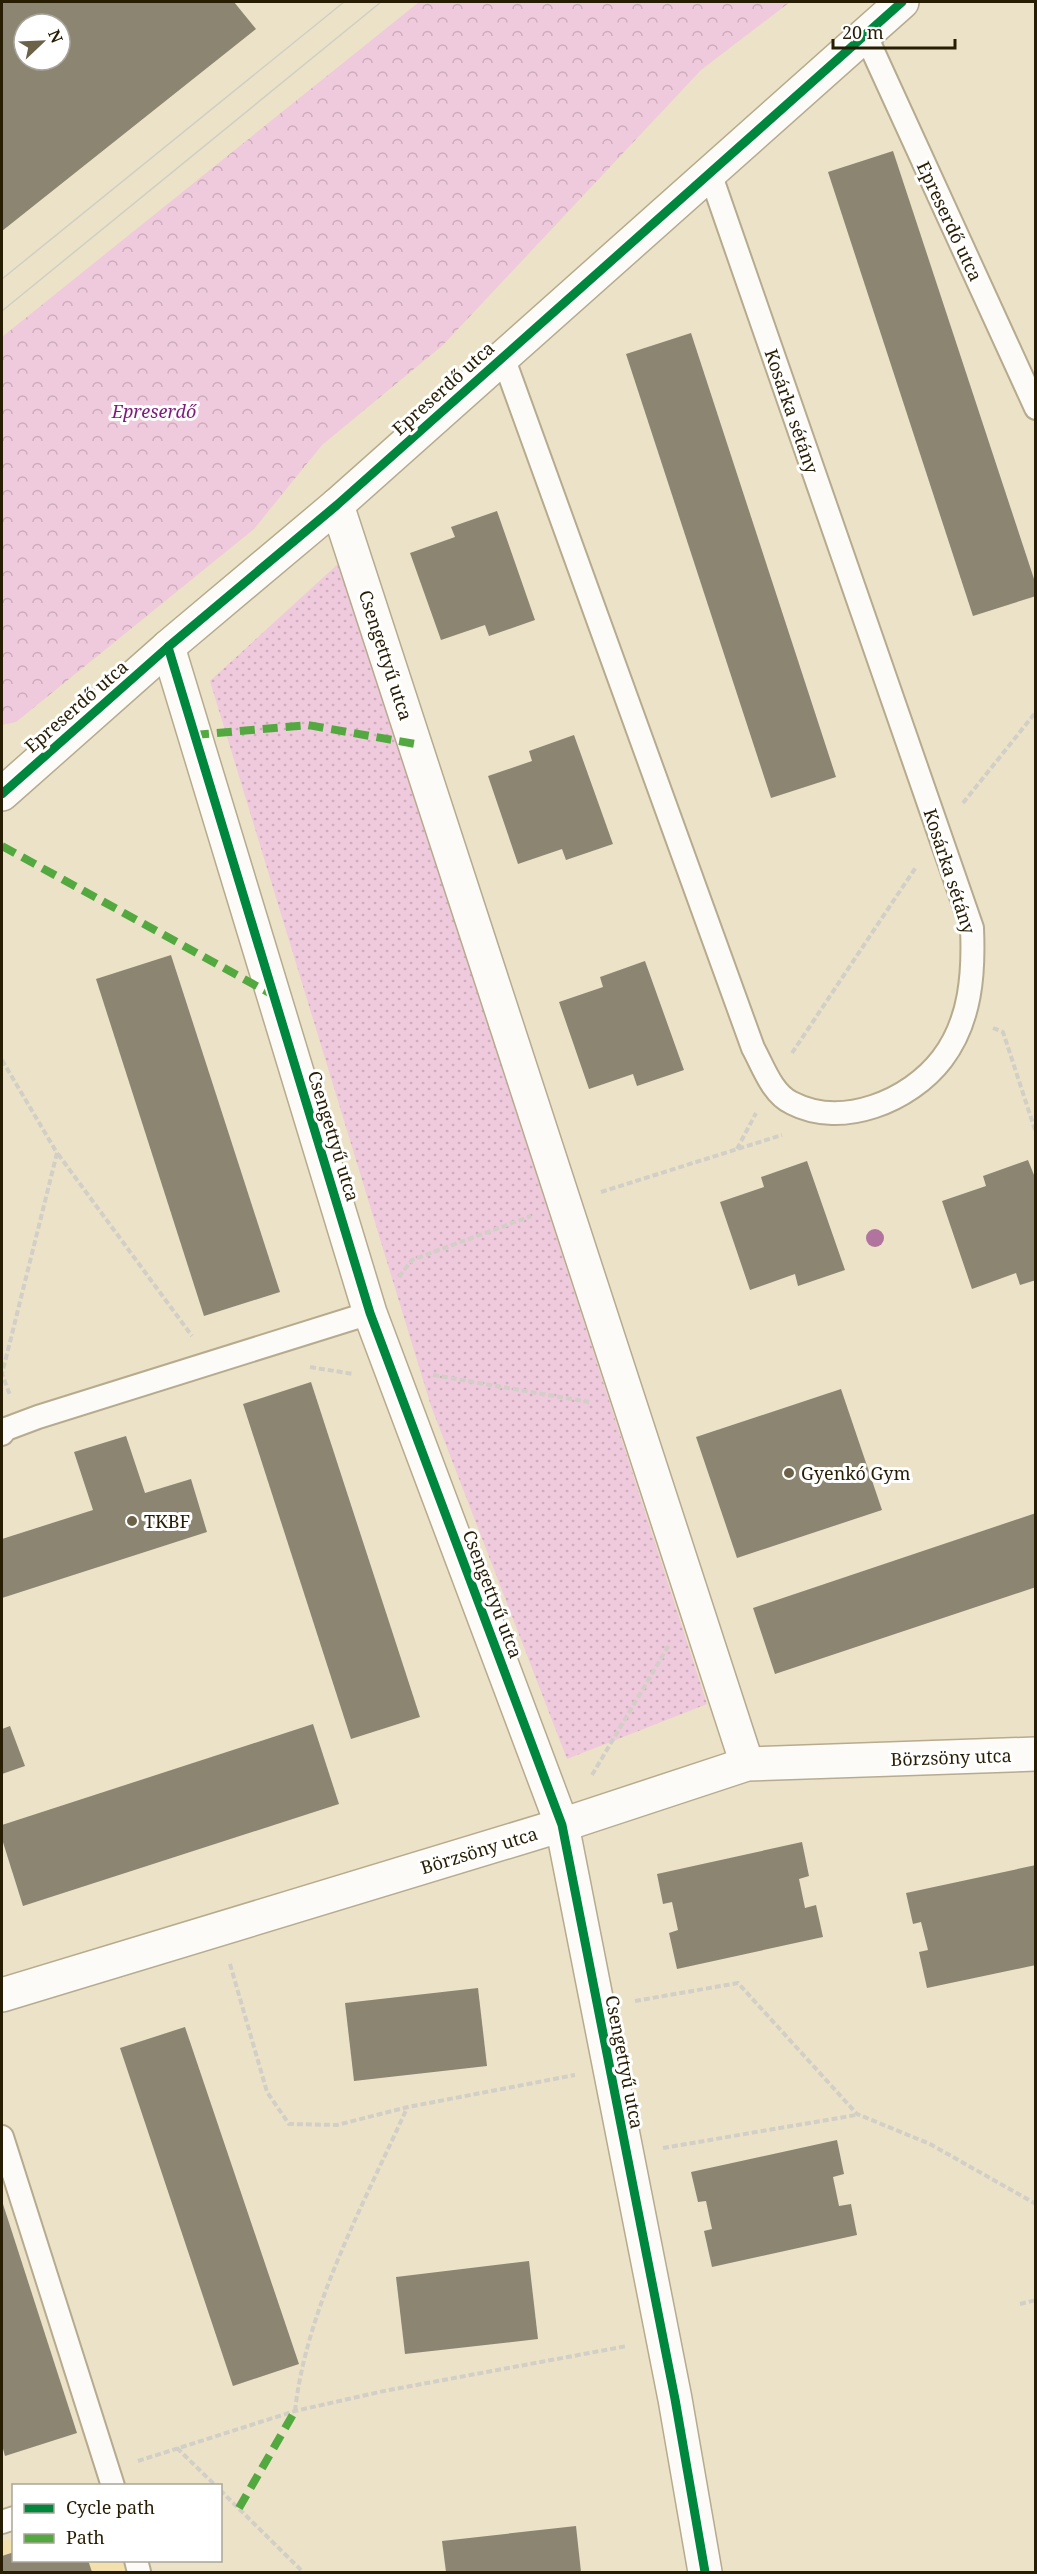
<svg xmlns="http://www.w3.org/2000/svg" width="1037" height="2574" font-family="'Noto Serif',serif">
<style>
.built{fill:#f4e0ad}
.forest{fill:url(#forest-crowns)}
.park{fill:url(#park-dots)}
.building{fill:#8c8572;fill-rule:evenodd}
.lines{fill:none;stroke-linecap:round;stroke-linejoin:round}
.lane-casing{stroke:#b6ab8e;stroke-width:26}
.street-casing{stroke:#b6ab8e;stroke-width:36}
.path{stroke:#d2cfc7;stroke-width:4;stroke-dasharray:6 3;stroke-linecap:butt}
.lane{stroke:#fcfbf7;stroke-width:22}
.street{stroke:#fcfbf7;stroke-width:33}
.tram{stroke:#d1cec4;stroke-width:1.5}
.quiet{stroke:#53a940;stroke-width:8;stroke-dasharray:15 8;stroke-linecap:butt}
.cycleway-casing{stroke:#fff;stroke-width:13}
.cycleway{stroke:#00873e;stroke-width:9}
.tree{fill:#b0749e}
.poi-dot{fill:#6c6248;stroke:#fff;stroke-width:2}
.labels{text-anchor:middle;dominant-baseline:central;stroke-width:6;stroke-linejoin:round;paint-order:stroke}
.street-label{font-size:18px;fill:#271d03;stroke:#fff}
.park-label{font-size:18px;font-style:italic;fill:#7f1a7d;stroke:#fff}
.poi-label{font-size:18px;fill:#271d03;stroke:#fff;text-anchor:start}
</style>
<defs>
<pattern id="forest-crowns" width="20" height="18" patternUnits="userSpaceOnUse" patternTransform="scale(1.5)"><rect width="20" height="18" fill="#efc9dc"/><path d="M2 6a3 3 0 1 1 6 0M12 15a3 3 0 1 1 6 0" fill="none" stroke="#cdacbb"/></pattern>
<pattern id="park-dots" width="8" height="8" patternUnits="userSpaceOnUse" patternTransform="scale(1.5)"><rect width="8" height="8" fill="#efc9dc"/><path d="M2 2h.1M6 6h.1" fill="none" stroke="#cdacbb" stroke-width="1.8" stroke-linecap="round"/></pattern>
</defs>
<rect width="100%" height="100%" fill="#ece2c7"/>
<path class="built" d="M 13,2538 L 14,2560 L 123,2561 L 127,2572 L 2,2572 L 2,2542 Z"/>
<path class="forest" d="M 419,2 L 790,2 L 701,70 L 443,345 L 322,445 L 254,529 L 16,722 L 2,725 L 2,337 Z"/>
<path class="park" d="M 339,563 L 707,1704 L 567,1759 L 431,1406 L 210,681 Z"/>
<g class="building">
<path d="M 2,2 L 234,2 L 256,29 L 2,231 ZM 24,24 L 60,24 L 60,60 L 24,60 Z"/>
<path d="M 893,151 L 1036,585 L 1036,596 L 973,616 L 828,172 Z"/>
<path d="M 691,333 L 836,777 L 771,798 L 626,354 Z"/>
<path d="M 497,511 L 535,620 L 489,636 L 485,625 L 441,640 L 410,553 L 455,537 L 451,527 Z"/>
<path d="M 574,735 L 613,844 L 566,860 L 562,849 L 518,864 L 488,776 L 532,761 L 529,751 Z"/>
<path d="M 171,955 L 280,1292 L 204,1316 L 96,979 Z"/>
<path d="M 645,961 L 684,1070 L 637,1086 L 633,1074 L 589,1089 L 559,1002 L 603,987 L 600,977 Z"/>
<path d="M 1028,1160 L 1036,1180 L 1036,1280 L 1020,1285 L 1016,1273 L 972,1289 L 942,1201 L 986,1186 L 983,1176 Z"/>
<path d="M 807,1161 L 845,1270 L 798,1286 L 795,1274 L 750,1290 L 720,1202 L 764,1187 L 761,1177 Z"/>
<path d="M 311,1382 L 420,1717 L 351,1739 L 243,1404 Z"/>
<path d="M 841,1389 L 882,1510 L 737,1558 L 696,1437 Z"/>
<path d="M 126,1436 L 145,1493 L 191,1479 L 207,1532 L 2,1598 L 2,1539 L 93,1510 L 74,1452 Z"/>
<path d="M 1036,1513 L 1036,1587 L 775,1674 L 753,1608 Z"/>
<path d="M 313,1724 L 339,1804 L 23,1906 L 2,1839 L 2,1825 Z"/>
<path d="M 10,1726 L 25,1766 L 2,1774 L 2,1729 Z"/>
<path d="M 802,1842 L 809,1876 L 799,1879 L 805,1908 L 816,1905 L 823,1937 L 677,1969 L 669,1933 L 678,1930 L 672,1902 L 663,1904 L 657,1874 Z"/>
<path d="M 1036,1865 L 1036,1965 L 927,1988 L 919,1952 L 928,1950 L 921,1922 L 913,1924 L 906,1893 Z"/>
<path d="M 478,1988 L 487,2066 L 354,2081 L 345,2003 Z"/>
<path d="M 185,2027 L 299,2364 L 233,2386 L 120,2048 Z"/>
<path d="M 837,2140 L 844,2174 L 833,2177 L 839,2206 L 851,2204 L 857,2235 L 712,2267 L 704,2231 L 712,2229 L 706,2201 L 698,2202 L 691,2172 Z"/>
<path d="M 2,2201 L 77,2433 L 5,2456 L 2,2445 Z"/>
<path d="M 529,2261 L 538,2339 L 405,2354 L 396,2277 Z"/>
<path d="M 576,2526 L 581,2572 L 446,2572 L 442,2541 Z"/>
<path d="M 14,2552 L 14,2560 L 88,2560 L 92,2572 L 2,2572 L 2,2556 Z"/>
</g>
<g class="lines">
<defs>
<g id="lane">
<path d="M 865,34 L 1036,408"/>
<path d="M 503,357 L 753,1048 C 763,1066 772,1094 792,1103 C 842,1129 910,1101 942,1059 C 971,1021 974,973 972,928 L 710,173"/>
<path d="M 2,1434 L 6,1429 L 38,1417 L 370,1313"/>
<path d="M 2,2137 L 113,2486"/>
<path d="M 2,2522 L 14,2518"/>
<path d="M 136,2560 L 139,2572"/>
</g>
<g id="street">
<path d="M 337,505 L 747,1764"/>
<path d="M 168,647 L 370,1313 L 562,1825 L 675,2399 L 705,2572"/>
<path d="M 2,794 L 168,647 L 337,505 L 902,2"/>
<path d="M 2,1995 L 562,1825 L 747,1764 L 1036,1754"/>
</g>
</defs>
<use href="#lane" class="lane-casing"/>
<use href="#street" class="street-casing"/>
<g class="path">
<path d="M 963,803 L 1036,712"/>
<path d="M 993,1028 L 1003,1032 L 1036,1133"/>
<path d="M 792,1053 L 916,867"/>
<path d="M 2,1060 L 57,1153 L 2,1374 L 10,1395"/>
<path d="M 737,1149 L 756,1113"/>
<path d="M 58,1154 L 192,1336"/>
<path d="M 601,1192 L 782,1135"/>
<path d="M 399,1277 L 412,1260 L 531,1216"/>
<path d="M 310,1367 L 353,1374"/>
<path d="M 433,1375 L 589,1402"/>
<path d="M 592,1775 L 669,1645"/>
<path d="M 230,1964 L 267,2092 L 289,2124 L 337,2125 L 408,2107 L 575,2075"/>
<path d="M 635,2001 L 738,1983 L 857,2114 L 930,2144 L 1036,2204"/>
<path d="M 663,2148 L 856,2115"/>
<path d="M 1020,2304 L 1036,2300"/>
<path d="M 295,2411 C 306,2309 365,2201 407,2108"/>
<path d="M 177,2448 L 216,2486"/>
<path d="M 138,2461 L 295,2411 L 384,2391 L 627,2346"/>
<path d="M 220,2490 L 303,2572"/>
</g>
<use href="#lane" class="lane"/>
<use href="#street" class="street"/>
<g class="tram">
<path d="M 2,279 L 344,2"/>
<path d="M 2,311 L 381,2"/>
</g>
<g class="quiet">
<path d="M 194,735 L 308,725 L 415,744"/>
<path d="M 2,846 L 275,996"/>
<path d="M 239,2508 L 295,2411"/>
</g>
<defs>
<g id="cycleway">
<path d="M 168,647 L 370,1313 L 562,1825 L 675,2399 L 705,2572"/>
<path d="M 2,794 L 168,647 L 337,505 L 902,2"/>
</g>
</defs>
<use href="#cycleway" class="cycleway-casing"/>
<use href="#cycleway" class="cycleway"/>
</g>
<circle class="tree" cx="875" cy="1238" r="9"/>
<g class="poi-dot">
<circle cx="789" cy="1473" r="6"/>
<circle cx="132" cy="1521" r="6"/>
</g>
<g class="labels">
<g class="street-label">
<text transform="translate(950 221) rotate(65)">Epreserdő utca</text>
<text transform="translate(443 388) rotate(-42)">Epreserdő utca</text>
<text transform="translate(792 411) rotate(71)">Kosárka sétány</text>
<text transform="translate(386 655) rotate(72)">Csengettyű utca</text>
<text transform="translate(76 706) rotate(-41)">Epreserdő utca</text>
<text transform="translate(950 871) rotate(72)">Kosárka sétány</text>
<text transform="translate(334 1136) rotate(73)">Csengettyű utca</text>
<text transform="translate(493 1594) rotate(69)">Csengettyű utca</text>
<text transform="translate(951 1757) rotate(-2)">Börzsöny utca</text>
<text transform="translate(479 1850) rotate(-17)">Börzsöny utca</text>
<text transform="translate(625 2062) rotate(79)">Csengettyű utca</text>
</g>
<g class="park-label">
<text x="154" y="411">Epreserdő</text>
</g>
<g class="poi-label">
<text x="801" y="1473">Gyenkó Gym</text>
<text x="144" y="1521">TKBF</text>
</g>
</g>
<rect width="1037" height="2574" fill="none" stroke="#271d03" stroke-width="6"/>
<rect x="12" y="2484" width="210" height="78" fill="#ffffff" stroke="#a9a59a" stroke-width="1.5"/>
<rect x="24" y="2504" width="30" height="9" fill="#00873e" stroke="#a9a59a" stroke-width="1.5"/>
<text x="66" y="2514" font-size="18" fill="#271d03">Cycle path</text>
<rect x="24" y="2534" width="30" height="9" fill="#53a940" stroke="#a9a59a" stroke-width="1.5"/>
<text x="66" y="2544" font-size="18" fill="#271d03">Path</text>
<g transform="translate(42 42) rotate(67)"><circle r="28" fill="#ffffff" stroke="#a9a59a" stroke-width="1.5"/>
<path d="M0-4.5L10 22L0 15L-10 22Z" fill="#6c6248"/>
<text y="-9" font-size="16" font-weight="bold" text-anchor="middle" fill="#271d03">N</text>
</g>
<path d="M833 39v9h122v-9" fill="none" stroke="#271d03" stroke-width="3"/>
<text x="842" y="39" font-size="18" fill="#271d03" stroke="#ffffff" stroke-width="4.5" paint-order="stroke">20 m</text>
</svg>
